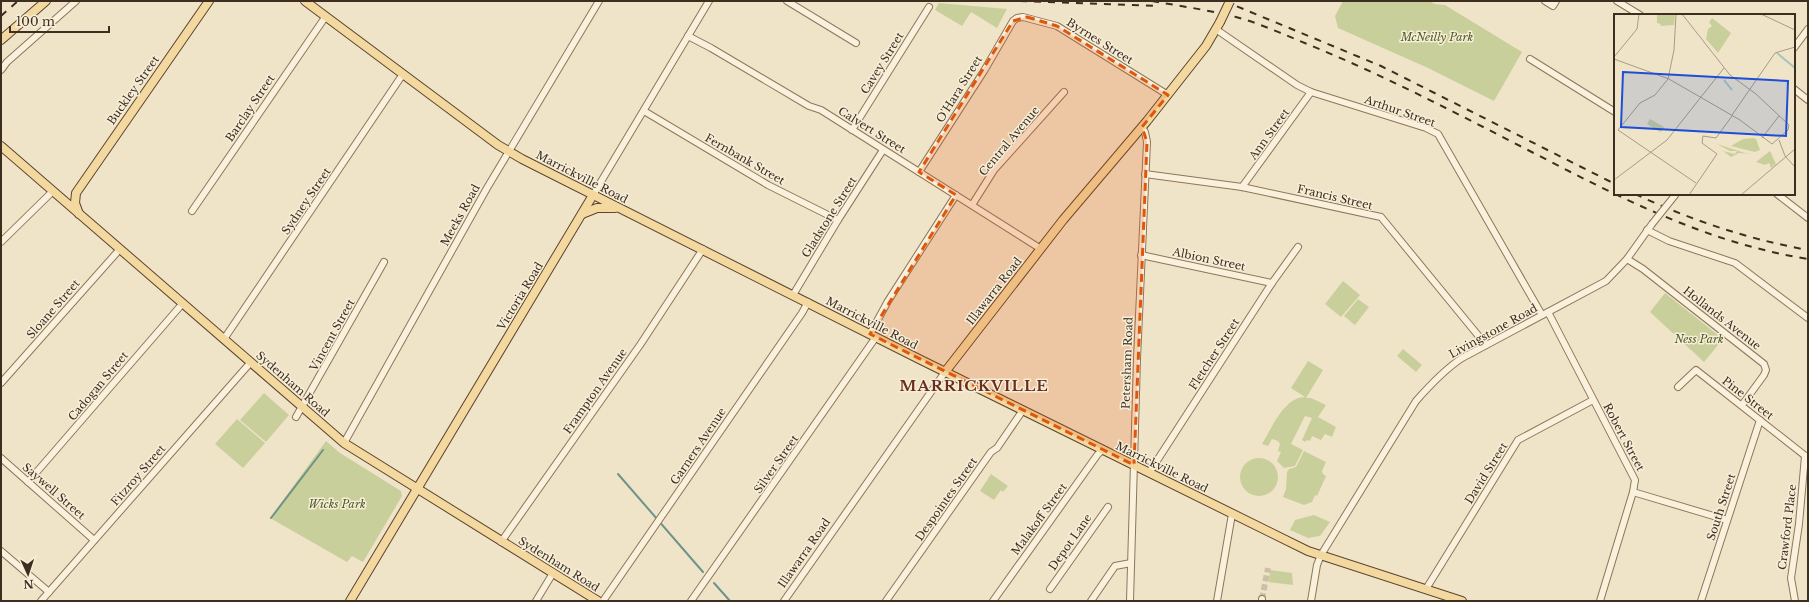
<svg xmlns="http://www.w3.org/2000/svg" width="1809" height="602" font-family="'Libre Baskerville',serif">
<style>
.green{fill:#c9cf9b}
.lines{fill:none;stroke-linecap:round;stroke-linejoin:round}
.stream{stroke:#6f938a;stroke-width:2}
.minor-tunnel{stroke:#ccc0a6;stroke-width:6;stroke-dasharray:6 3;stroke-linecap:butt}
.minor-casing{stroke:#8d765c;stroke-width:8}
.major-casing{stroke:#5b4430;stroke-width:10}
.minor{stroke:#faf1dc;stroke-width:6}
.major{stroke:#f3d9a0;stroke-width:8}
.rail{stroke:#3d2e20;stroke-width:2;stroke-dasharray:7 7;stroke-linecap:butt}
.minor-bridge-casing{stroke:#8d765c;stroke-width:8;stroke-linecap:butt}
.major-bridge-casing{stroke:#5b4430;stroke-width:10;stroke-linecap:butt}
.minor-bridge{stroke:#faf1dc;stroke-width:6}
.major-bridge{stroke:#f3d9a0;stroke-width:8}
.marked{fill:#df570d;fill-opacity:0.2;stroke:#df570d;stroke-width:3;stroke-dasharray:8 5;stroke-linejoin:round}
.labels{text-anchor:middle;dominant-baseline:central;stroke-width:3;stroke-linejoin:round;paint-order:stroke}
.park-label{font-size:11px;font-style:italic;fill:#4d5a26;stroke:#f7eed8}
.street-label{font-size:11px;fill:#3d2e20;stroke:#f7eed8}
.district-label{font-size:15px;font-weight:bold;letter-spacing:1px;fill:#6b2e1e;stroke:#f7eed8}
.inset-river{fill:none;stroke:#a9c4bc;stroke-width:2}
.inset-road{fill:none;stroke:#a89b85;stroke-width:1}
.view{fill:#1d4ed8;fill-opacity:0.15;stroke:#1d4ed8;stroke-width:2}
.inset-edge{fill:none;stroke:#3d2e20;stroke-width:2}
</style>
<rect width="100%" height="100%" fill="#f0e4c8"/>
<g class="green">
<path d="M 1343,1 L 1429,1 L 1435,4 L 1445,5 L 1522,52 L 1494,101 L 1428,68 L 1338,28 L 1335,16 Z"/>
<path d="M 939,3 L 1007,9 L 997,28 L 971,12 L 962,26 L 935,10 Z"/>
<path d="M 1343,281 L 1360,295 L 1341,317 L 1325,304 Z"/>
<path d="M 1665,293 L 1723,339 L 1704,362 L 1650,312 Z"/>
<path d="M 1358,299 L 1369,307 L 1355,325 L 1344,316 Z"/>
<path d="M 1403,349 L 1422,365 L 1416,372 L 1397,356 Z"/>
<path d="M 1308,361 L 1323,370 L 1306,398 L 1311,398 L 1326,405 L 1318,417 L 1336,427 L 1332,437 L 1325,434 L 1321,440 L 1312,436 L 1310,441 L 1307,440 L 1305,442 L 1302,440 L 1312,418 L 1305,416 L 1291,444 L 1303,450 L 1295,466 L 1284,468 L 1277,461 L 1281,452 L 1278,451 L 1280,444 L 1278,441 L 1272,439 L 1268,446 L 1262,444 C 1272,428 1284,397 1305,397 L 1291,388 Z"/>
<path d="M 264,393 L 289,415 L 266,442 L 240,420 Z"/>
<path d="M 237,419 L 265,443 L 243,468 L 215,444 Z"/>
<path d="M 326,441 L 340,453 L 401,491 L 402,496 L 363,562 L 352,556 L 347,562 L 270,518 Z"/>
<path d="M 1304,451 L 1326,462 L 1322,471 L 1323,474 L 1326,476 L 1317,496 L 1315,495 L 1312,502 L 1304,505 L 1283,497 L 1286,489 L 1287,472 L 1289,469 L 1296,467 Z"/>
<circle cx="1259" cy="477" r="19"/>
<path d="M 991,474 L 1008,486 L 1003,492 L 1001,490 L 994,500 L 980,491 Z"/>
<path d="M 1314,515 L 1330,522 L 1320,536 L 1308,538 L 1290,530 L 1295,520 Z"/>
<path d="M 1270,570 L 1292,573 L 1293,585 L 1269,582 Z"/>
</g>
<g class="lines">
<g class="stream">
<path d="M 618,474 L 703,572"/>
<path d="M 271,518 L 323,450"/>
<path d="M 714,583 L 730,601"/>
</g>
<path class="minor-tunnel" d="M 1262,599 L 1268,568"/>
<defs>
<g id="minor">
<path d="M 787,1 L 856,43"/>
<path d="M 1545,1 L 1553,6 L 1556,1"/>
<path d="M 1617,1 L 1640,15"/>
<path d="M 1217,30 L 1297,85 L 1311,92 L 1426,128 L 1438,134 L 1542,315"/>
<path d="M 688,36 L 711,48 L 809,106 L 821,110 L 1041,249"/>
<path d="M 1794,48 L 1808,29"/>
<path d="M 1530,59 L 1615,112"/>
<path d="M 1,70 L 7,62 L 76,1"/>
<path d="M 1794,89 L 1808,100"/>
<path d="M 644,111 L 768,185 L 838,220"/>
<path d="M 852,130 L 929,7"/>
<path d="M 919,172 L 984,71 L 1013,21 L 1017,18 L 1023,17 L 1057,26 L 1168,95"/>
<path d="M 1145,174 L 1242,187 L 1381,217 L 1486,345"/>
<path d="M 1242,187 L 1311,92"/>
<path d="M 1777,194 L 1808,218"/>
<path d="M 593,195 L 709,1"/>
<path d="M 972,205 L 994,170 L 1064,92"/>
<path d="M 192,211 L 326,16"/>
<path d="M 1647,230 L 1669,241 L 1735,263 L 1808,318"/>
<path d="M 1,242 L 52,192"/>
<path d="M 1141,255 L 1272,283"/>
<path d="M 1627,259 L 1643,269 L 1764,364 L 1766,370 L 1764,375 L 1742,405"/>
<path d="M 793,295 L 838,220 L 883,150"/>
<path d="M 1548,312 L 1635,480 L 1633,492 L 1600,601"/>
<path d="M 870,334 L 888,301 L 956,195"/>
<path d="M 224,339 L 403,74"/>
<path d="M 1,383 L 120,249"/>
<path d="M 1678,387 L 1696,370 L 1808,458"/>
<path d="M 296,417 L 384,262"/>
<path d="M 344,443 L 487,188 L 599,1"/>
<path d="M 1,458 L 94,540"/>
<path d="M 1149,473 L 1272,283 L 1298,247"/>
<path d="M 28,482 L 183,303"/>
<path d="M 1633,492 L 1727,520"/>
<path d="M 501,542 L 640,345 L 703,249"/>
<path d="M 1,551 L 49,592"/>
<path d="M 1050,589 L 1108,507"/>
<path d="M 1426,589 L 1518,440 L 1593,400"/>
<path d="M 41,601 L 251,362"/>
<path d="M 536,601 L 553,573"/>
<path d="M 603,601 L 802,313 L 808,302"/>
<path d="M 691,601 L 876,337"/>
<path d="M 784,601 L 945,372"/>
<path d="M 886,601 L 991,452 L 997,448 L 1023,410"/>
<path d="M 993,601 L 1098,454 L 1103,450"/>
<path d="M 1091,601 L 1115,566 L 1131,563"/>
<path d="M 1130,601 L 1137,359 L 1147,142 L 1145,132 L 1142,127"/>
<path d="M 1217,601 L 1232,514"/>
<path d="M 1262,601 L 1262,599"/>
<path d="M 1311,601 L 1317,565 L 1321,555 L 1416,401 C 1430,385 1444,370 1462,358 L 1606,281 L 1627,259 L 1652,224"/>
<path d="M 1701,601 L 1760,420"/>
<path d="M 1795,601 L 1791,578 L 1799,524 L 1805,456"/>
</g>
<g id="major">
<path d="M 305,1 L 498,145 L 522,159 L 921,360 L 1308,551 L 1462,601"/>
<path d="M 1,40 L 46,1"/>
<path d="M 1,146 L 344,443 L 598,601"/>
<path d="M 79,214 L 75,203 L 76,193 L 209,1"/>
<path d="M 582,214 L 597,208 L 615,208"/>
<path d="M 945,372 L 1063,220 L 1147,121 L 1206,46 L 1220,22"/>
<path d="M 350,601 L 593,195"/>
</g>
</defs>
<use href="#minor" class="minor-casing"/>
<use href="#major" class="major-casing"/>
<use href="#minor" class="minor"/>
<use href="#major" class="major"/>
<g class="rail">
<path d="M 1020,1 L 1159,6"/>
<path d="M 1152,1 C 1180,6 1208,10 1236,17 C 1262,24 1287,36 1312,46 C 1385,76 1454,112 1524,148 C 1617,196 1703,242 1808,259"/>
<path d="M 1224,1 L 1381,66 L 1615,184"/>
<path d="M 1,16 L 18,1"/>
<path d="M 1635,194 C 1691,220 1747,239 1808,250"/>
</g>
<defs>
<path id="minor-bridge" d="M 1652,224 L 1676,194"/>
<path id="major-bridge" d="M 1220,22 L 1230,1"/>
</defs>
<use href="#minor-bridge" class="minor-bridge-casing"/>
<use href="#major-bridge" class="major-bridge-casing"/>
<use href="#minor-bridge" class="minor-bridge"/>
<use href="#major-bridge" class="major-bridge"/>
</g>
<path class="marked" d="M 1027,17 L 1057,26 L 1168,95 L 1142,127 L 1147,142 L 1134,465 L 870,334 L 956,195 L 919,172 L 1013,21 Z"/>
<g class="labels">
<g class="park-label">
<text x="1437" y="37">McNeilly Park</text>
<text x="1699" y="339">Ness Park</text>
<text x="337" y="504">Wicks Park</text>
</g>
<g class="street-label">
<text transform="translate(1100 41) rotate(32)">Byrnes Street</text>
<text transform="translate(882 63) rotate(-58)">Cavey Street</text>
<text transform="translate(959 89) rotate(-58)">O'Hara Street</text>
<text transform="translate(133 90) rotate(-55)">Buckley Street</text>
<text transform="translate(250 108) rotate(-56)">Barclay Street</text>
<text transform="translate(1400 111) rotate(19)">Arthur Street</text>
<text transform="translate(872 130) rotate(32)">Calvert Street</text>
<text transform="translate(1269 134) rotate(-54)">Ann Street</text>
<text transform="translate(1009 141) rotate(-50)">Central Avenue</text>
<text transform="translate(745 159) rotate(30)">Fernbank Street</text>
<text transform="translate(582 177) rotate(27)">Marrickville Road</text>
<text transform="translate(1335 197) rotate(13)">Francis Street</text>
<text transform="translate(306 201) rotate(-56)">Sydney Street</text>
<text transform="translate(460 215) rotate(-61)">Meeks Road</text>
<text transform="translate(829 217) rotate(-58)">Gladstone Street</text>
<text transform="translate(1209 259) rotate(12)">Albion Street</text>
<text transform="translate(994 291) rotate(-52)">Illawarra Road</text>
<text transform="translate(520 296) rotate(-59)">Victoria Road</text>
<text transform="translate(53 309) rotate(-49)">Sloane Street</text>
<text transform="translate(1722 318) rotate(38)">Hollands Avenue</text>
<text transform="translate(872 323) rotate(27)">Marrickville Road</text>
<text transform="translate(1493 331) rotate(-29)">Livingstone Road</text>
<text transform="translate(332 335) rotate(-61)">Vincent Street</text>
<text transform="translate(1214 354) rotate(-57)">Fletcher Street</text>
<text transform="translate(1127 363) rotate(-88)">Petersham Road</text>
<text transform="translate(293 384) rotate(41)">Sydenham Road</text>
<text transform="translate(98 386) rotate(-50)">Cadogan Street</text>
<text transform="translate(595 391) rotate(-55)">Frampton Avenue</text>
<text transform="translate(1748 398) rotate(38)">Pine Street</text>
<text transform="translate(1624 437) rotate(62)">Robert Street</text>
<text transform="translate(698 446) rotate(-56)">Garners Avenue</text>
<text transform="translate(776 464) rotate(-55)">Silver Street</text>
<text transform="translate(1162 467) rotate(26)">Marrickville Road</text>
<text transform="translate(1486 473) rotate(-58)">David Street</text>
<text transform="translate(138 475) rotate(-49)">Fitzroy Street</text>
<text transform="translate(54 491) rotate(41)">Saywell Street</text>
<text transform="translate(946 499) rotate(-55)">Despointes Street</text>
<text transform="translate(1721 507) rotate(-72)">South Street</text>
<text transform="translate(1039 519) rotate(-54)">Malakoff Street</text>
<text transform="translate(1787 527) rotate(-83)">Crawford Place</text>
<text transform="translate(1070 542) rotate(-55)">Depot Lane</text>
<text transform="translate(804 553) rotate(-55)">Illawarra Road</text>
<text transform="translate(559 564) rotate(32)">Sydenham Road</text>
</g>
<g class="district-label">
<text x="974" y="385">MARRICKVILLE</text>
</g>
</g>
<g transform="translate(1614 14)">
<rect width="181" height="181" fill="#f0e4c8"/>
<path d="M 43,0 L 61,0 L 60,11 L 46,12 L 47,10 L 43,9 ZM 98,4 L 117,19 L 104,39 L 92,25 L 94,15 L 98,12 L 95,8 ZM 36,105 L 50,113 L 49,116 L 46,118 L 33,110 ZM 139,124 L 142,125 L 146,136 L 141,138 L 117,132 L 129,125 ZM 103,130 L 131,139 L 137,140 L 125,139 L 117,143 L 109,137 L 121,140 L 123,137 L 116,137 ZM 156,137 L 162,150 L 157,154 L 155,149 L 151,151 L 142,148 Z" fill="#c9cf9b"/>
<path class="inset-river" d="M 163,39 L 181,54M 110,66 L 118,76"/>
<path class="inset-road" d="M 147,0 L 181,16M 0,43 L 23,15 L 25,0M 0,45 L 55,65 L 126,106 L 158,130 L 174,116 L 175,111 L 142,80 L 116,61 L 68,0M 87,83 L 110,54M 118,101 L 161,39 L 181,33M 4,116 L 26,89 L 41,81 L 54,65 L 60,36 L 62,0M 4,116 L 82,169M 148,124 L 165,102M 165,126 L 171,142 L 181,153M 0,166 L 53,126 L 87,83M 75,181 L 103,140 L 88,129 L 89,122 L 102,124 L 118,102M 127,181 L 181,135"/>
<path class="view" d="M 9,58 L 174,67 L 172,122 L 7,113 Z"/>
<rect width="181" height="181" class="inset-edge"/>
</g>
<rect width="1809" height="602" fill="none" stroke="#3d2e20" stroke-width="4"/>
<g transform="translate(28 574) rotate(177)" stroke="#f7eed8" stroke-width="3" paint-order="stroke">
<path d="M0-3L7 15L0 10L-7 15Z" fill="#3d2e20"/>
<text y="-6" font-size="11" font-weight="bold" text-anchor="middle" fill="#3d2e20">N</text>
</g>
<path d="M10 26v6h99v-6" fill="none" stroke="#3d2e20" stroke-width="2"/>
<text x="16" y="26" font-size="12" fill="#3d2e20" stroke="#f7eed8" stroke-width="3" paint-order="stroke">100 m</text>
</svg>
